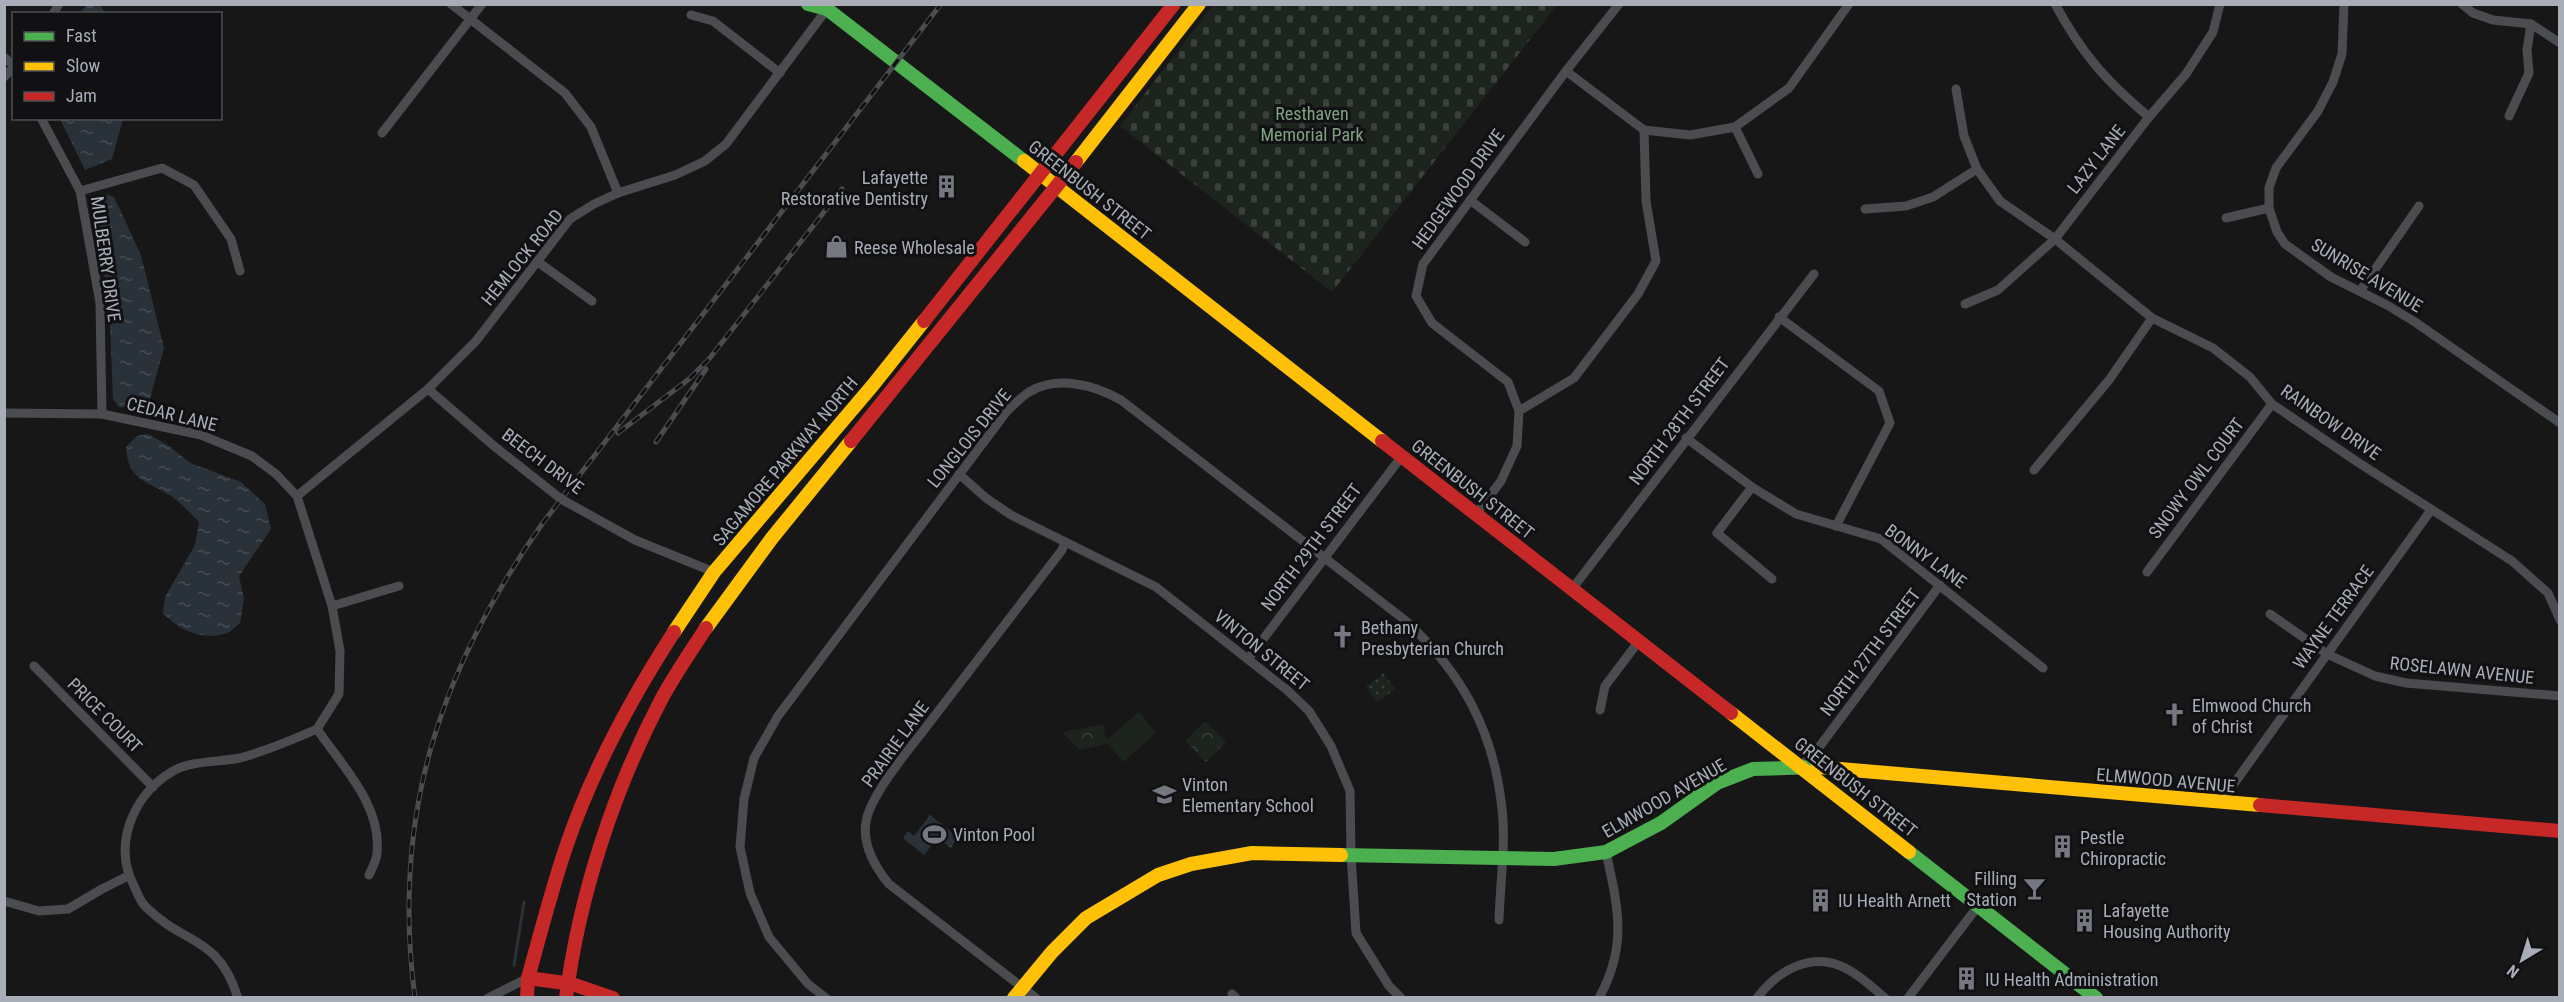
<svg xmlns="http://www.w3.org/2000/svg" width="2564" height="1002" font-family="'Roboto Condensed',sans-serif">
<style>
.cemetery{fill:url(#cemetery-stones)}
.park{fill:url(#park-crowns)}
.garden{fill:url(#garden-dots)}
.pitch{fill:#1d241e}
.water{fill:url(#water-ripples)}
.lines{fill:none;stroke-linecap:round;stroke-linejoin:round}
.stream{stroke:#2a3239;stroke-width:3}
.street{stroke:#4b4c50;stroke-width:9}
.fast{stroke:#4caf50;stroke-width:14}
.slow{stroke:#ffc107;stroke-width:14}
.jam{stroke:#c62828;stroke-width:14}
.rail-casing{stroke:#4b4c4f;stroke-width:5}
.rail{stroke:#111113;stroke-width:3;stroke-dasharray:9;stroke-linecap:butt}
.labels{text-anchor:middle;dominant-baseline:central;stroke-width:6;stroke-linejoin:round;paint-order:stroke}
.park-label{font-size:18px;fill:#7fa381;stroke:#111113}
.street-label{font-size:18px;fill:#a8adb8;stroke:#111113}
.poi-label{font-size:18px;fill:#a8adb8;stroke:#111113;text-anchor:start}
</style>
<defs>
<pattern id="cemetery-stones" width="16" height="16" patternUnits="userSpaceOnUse" patternTransform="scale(1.5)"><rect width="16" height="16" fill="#1d241e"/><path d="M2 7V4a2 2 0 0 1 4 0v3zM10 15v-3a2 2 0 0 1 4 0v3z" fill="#3b413d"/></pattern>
<pattern id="park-crowns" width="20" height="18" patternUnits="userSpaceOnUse" patternTransform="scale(1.5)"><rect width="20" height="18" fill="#1d241e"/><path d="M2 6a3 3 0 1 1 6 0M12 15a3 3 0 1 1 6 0" fill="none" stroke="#3b413d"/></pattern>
<pattern id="garden-dots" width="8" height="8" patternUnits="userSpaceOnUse" patternTransform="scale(1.5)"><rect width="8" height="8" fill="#1d241e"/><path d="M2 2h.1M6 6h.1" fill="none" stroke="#3b413d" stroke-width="1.8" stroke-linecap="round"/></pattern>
<pattern id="water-ripples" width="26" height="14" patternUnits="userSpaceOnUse" patternTransform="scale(1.5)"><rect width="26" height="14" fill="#2a3239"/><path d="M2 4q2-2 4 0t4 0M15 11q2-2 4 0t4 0" fill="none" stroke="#464d54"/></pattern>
</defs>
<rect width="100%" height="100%" fill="#171717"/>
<path class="cemetery" d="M 1213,5 L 1213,4 L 1557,5 L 1332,292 L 1120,126 Z"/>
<g class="park">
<path d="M 1205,721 L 1226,742 L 1206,762 L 1185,741 Z"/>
<path d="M 1103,724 L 1107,744 L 1080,750 L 1062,732 Z"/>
</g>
<path class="garden" d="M 1383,673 L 1395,689 L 1377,702 L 1366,687 Z"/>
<path class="pitch" d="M 1139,712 L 1156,733 L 1123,762 L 1105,741 Z"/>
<g class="water">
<path d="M 87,5 L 100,5 L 105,13 L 79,13 Z"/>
<path d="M 60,119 L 123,119 L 112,159 L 85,170 Z"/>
<path d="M 102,193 L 114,197 L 141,255 L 164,348 L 147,409 L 119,407 L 113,399 L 109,301 L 91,200 Z"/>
<path d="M 148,434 L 169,446 L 190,463 L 241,482 L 265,504 L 271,529 L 239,576 L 244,599 L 240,623 C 235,627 230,633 224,634 C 200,640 179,630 163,613 L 165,597 L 195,545 L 199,522 C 190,513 181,503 171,496 C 146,480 128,481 126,447 L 137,436 Z"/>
<path d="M 930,815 L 958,837 L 951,848 L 937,838 L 924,855 L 903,838 L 908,831 L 914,836 Z"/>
</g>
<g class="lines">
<path class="stream" d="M 514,965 L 524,902"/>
<g class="street">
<path d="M 451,4 L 565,93 L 591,127 L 618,193"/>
<path d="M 2055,4 C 2082,54 2106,81 2149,117"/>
<path d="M 2344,4 L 2342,54 L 2333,82 L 2318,111 L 2276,168 L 2269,188 L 2269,208 L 2277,232 L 2285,244 L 2331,277 L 2387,305 L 2415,322 L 2560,423"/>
<path d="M 2462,4 L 2473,13 L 2493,20 L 2531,24 L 2560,43"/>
<path d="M 53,14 L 59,4"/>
<path d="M 691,15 L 713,21 L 780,73"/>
<path d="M 4,57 L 14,66"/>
<path d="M 1566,71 L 1644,130 L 1690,135 L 1735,127 L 1789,88 L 1849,4"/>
<path d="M 4,77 L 14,67"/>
<path d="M 1956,89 L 1964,136 L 1977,169 L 2000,201 L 2055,239 L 2152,318 L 2213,348 L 2250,377 L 2272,404 L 2359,463 L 2512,561 L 2548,593 L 2560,620"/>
<path d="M 2509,116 L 2529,73 L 2527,50 L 2531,24"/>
<path d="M 41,118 L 80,191 L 100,303 L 102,414"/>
<path d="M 1735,127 L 1758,174"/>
<path d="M 382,133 L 482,4"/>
<path d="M 80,191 L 162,168 L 194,185 L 231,239 L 240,271"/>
<path d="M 1470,200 L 1525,242"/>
<path d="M 1865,209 L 1906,206 L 1933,197 L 1977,169"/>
<path d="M 2226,218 L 2269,208"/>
<path d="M 538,262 L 592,301"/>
<path d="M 2360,291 L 2419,206"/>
<path d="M 1965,304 L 1998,290 L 2055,239 L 2149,117 L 2186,74 L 2213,32 L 2220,4"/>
<path d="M 1779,317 L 1879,391 L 1890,423 L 1836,526"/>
<path d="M 428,389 L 494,446 L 561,499 L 635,540 L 714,572"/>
<path d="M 1519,411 L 1574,378 L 1638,294 L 1656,261 L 1646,201 L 1644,130"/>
<path d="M 4,413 L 102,414 L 201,435 L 252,456 L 276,474 L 297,496 L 332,606 L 340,651 L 339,694 L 317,729"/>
<path d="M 1686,438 L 1752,487 L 1796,514 L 1881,539 L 2043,668"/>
<path d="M 2034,470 L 2109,380 L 2152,318"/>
<path d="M 959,474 L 986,498 L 1011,515 L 1156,587 L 1287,690 L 1309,711 L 1331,746 L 1350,791 L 1351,855 L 1356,933 L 1389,986 L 1401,998"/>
<path d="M 1752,487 L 1717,533 L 1772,579"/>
<path d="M 297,496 L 428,389 L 476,341 L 570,219 L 594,204 L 618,193 L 675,175 L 705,161 L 726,144 L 827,9"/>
<path d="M 1476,514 L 1501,481 L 1517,446 L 1519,411 L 1508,382 L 1432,323 L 1416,296 L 1423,264 L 1566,71 L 1619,4"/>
<path d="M 2147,572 L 2272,404"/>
<path d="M 1572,589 L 1814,274"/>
<path d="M 332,606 L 399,586"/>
<path d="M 2270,614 L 2327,654 L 2375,676 L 2406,683 L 2560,696"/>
<path d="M 1248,659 L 1402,456"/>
<path d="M 34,666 L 153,787"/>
<path d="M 1600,710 L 1605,686 L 1639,641"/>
<path d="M 317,729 C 342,766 382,805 377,853 C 377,860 372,868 369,875"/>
<path d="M 1801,766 L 1817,750 L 1940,585"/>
<path d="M 2220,803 L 2431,510"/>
<path d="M 4,901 L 39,911 L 68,909 L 102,889 L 128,876"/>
<path d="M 1232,994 L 1236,998"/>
<path d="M 238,998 C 218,935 186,946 147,908 C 141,903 138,895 135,888 C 112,846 132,795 173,771 C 189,761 220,762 240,758 C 266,751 292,740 317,729"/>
<path d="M 488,998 L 528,978"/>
<path d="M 826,998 L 808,984 L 769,937 L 750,893 L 740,847 L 744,799 L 754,758 L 778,716 L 1007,411 C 1014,405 1021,397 1029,392 C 1058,375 1094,385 1121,400 L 1406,621 C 1463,674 1494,732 1502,809 C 1506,844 1500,885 1499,920"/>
<path d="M 1036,998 L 889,884 C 875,867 862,846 866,822 C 870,794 913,745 930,722 C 974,665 1018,608 1062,550 L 1065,542"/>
<path d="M 1599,998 C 1628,946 1618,907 1606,852"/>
<path d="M 1757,998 C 1778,970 1813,950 1847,969 C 1861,976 1873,988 1885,998"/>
<path d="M 1908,998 L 1978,906"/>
</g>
<g class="fast">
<path d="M 808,4 L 827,9 L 1024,161"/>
<path d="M 1909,852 L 2096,998"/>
<path d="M 1341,855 L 1554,859 L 1606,852 L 1661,823 L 1717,783 L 1753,769 L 1817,767"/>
</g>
<g class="slow">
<path d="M 1024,161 L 1382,441"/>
<path d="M 1076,162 L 1199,4"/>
<path d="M 706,628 L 772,538 L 851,441"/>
<path d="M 674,632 L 714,572 L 873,385 L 924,321"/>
<path d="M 1731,713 L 1909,852"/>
<path d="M 1817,767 L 2260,805"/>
<path d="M 1014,998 L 1052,952 L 1086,918 L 1158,875 L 1191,864 L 1252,853 L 1341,855"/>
</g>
<g class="jam">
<path d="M 924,321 L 1174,4"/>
<path d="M 851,441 L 1076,162"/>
<path d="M 1382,441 L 1731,713"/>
<path d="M 2260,805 L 2560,831"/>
<path d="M 528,978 L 572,984 L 613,998"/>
<path d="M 527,998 L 528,978 C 540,935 551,892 565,850 C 591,772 630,700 674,632"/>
<path d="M 566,998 C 579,896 614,789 662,698 C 675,674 691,651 706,628"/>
</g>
<defs>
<g id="rail">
<path d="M 618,433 L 689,379 L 709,359 L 842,189"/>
<path d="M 656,442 L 706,369"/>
<path d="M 415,998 C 391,817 439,671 542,524 L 941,4"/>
</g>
</defs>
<use href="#rail" class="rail-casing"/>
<use href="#rail" class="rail"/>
</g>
<defs>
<symbol id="building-bare" viewBox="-9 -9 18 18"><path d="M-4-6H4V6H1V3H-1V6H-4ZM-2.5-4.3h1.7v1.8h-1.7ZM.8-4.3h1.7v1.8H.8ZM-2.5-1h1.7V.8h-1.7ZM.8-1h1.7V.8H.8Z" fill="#757880" stroke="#111113" stroke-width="2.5" paint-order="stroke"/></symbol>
<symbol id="shop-bare" viewBox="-9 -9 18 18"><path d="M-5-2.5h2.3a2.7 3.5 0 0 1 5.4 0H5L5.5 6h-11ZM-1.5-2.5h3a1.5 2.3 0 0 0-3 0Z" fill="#757880" stroke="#111113" stroke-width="2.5" paint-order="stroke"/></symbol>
<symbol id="church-bare" viewBox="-9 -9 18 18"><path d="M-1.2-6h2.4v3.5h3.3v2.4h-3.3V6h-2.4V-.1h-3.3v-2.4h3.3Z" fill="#757880" stroke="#111113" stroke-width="2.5" paint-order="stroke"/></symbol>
<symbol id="school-bare" viewBox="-9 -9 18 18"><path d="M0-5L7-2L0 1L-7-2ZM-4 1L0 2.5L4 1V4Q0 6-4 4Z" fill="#757880" stroke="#111113" stroke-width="2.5" paint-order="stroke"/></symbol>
<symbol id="stadium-bare" viewBox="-9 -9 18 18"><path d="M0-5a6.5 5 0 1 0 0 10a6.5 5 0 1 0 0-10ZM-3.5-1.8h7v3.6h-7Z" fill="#757880" stroke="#111113" stroke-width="2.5" paint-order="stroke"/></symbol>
<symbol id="bar-bare" viewBox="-9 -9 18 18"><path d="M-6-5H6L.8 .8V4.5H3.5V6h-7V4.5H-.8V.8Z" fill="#757880" stroke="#111113" stroke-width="2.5" paint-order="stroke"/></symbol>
</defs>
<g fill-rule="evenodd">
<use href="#building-bare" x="930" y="170" width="33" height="33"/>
<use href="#shop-bare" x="820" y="230" width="33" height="33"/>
<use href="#church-bare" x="1326" y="620" width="33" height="33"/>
<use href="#church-bare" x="2158" y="698" width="33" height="33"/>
<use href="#school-bare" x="1148" y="778" width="33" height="33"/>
<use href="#stadium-bare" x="918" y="818" width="33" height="33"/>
<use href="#building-bare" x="2046" y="830" width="33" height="33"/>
<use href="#bar-bare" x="2018" y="872" width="33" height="33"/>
<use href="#building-bare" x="1804" y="884" width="33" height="33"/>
<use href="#building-bare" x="2068" y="904" width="33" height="33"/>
<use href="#building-bare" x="1950" y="962" width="33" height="33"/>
</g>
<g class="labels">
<g class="park-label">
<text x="1312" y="113">Resthaven<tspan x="1312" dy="21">Memorial Park</tspan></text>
</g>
<g class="street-label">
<text transform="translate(2096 159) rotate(-52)">LAZY LANE</text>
<text transform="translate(1458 189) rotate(-54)">HEDGEWOOD DRIVE</text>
<text transform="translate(1090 190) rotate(38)">GREENBUSH STREET</text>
<text transform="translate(522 257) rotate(-51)">HEMLOCK ROAD</text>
<text transform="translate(106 259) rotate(82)">MULBERRY DRIVE</text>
<text transform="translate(2367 275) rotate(31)">SUNRISE AVENUE</text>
<text transform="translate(172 414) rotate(14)">CEDAR LANE</text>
<text transform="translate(1679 421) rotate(-53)">NORTH 28TH STREET</text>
<text transform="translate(2331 422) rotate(35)">RAINBOW DRIVE</text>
<text transform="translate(969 438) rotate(-51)">LONGLOIS DRIVE</text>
<text transform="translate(543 461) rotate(37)">BEECH DRIVE</text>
<text transform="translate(785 461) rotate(-50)">SAGAMORE PARKWAY NORTH</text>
<text transform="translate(2196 478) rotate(-53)">SNOWY OWL COURT</text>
<text transform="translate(1473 489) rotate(38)">GREENBUSH STREET</text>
<text transform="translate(1311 547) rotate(-53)">NORTH 29TH STREET</text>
<text transform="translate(1926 556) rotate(36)">BONNY LANE</text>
<text transform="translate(2333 617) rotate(-54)">WAYNE TERRACE</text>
<text transform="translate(1262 650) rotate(39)">VINTON STREET</text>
<text transform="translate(1870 652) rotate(-53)">NORTH 27TH STREET</text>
<text transform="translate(2462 670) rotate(6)">ROSELAWN AVENUE</text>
<text transform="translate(105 715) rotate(45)">PRICE COURT</text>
<text transform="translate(895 744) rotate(-54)">PRAIRIE LANE</text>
<text transform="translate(2166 780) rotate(5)">ELMWOOD AVENUE</text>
<text transform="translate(1856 787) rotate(38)">GREENBUSH STREET</text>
<text transform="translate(1664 798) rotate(-30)">ELMWOOD AVENUE</text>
</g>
<g class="poi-label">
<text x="928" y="177" text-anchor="end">Lafayette<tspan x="928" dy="21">Restorative Dentistry</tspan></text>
<text x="854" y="247">Reese Wholesale</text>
<text x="1361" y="627">Bethany<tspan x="1361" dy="21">Presbyterian Church</tspan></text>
<text x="2192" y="705">Elmwood Church<tspan x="2192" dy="21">of Christ</tspan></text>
<text x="1182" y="784">Vinton<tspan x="1182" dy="21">Elementary School</tspan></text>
<text x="953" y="834">Vinton Pool</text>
<text x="2080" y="837">Pestle<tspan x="2080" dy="21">Chiropractic</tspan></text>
<text x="2017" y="878" text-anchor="end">Filling<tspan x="2017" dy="21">Station</tspan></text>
<text x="1838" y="900">IU Health Arnett</text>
<text x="2103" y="910">Lafayette<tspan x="2103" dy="21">Housing Authority</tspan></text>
<text x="1985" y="979">IU Health Administration</text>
</g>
</g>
<rect width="2564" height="1002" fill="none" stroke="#a8adb8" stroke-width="12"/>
<rect x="12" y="12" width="210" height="108" fill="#111113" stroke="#4d4f55" stroke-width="1.5"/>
<rect x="24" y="32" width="30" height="9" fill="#4caf50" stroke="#4d4f55" stroke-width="1.5"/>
<text x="66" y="42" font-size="18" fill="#a8adb8">Fast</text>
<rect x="24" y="62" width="30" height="9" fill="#ffc107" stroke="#4d4f55" stroke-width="1.5"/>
<text x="66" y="72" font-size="18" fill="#a8adb8">Slow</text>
<rect x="24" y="92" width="30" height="9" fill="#c62828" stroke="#4d4f55" stroke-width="1.5"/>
<text x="66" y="102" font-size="18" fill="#a8adb8">Jam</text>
<g transform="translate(2522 960) rotate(218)" stroke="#111113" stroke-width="4.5" paint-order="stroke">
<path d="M0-4.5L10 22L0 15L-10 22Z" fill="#a8adb8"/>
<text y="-9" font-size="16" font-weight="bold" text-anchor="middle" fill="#a8adb8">N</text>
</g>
</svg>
